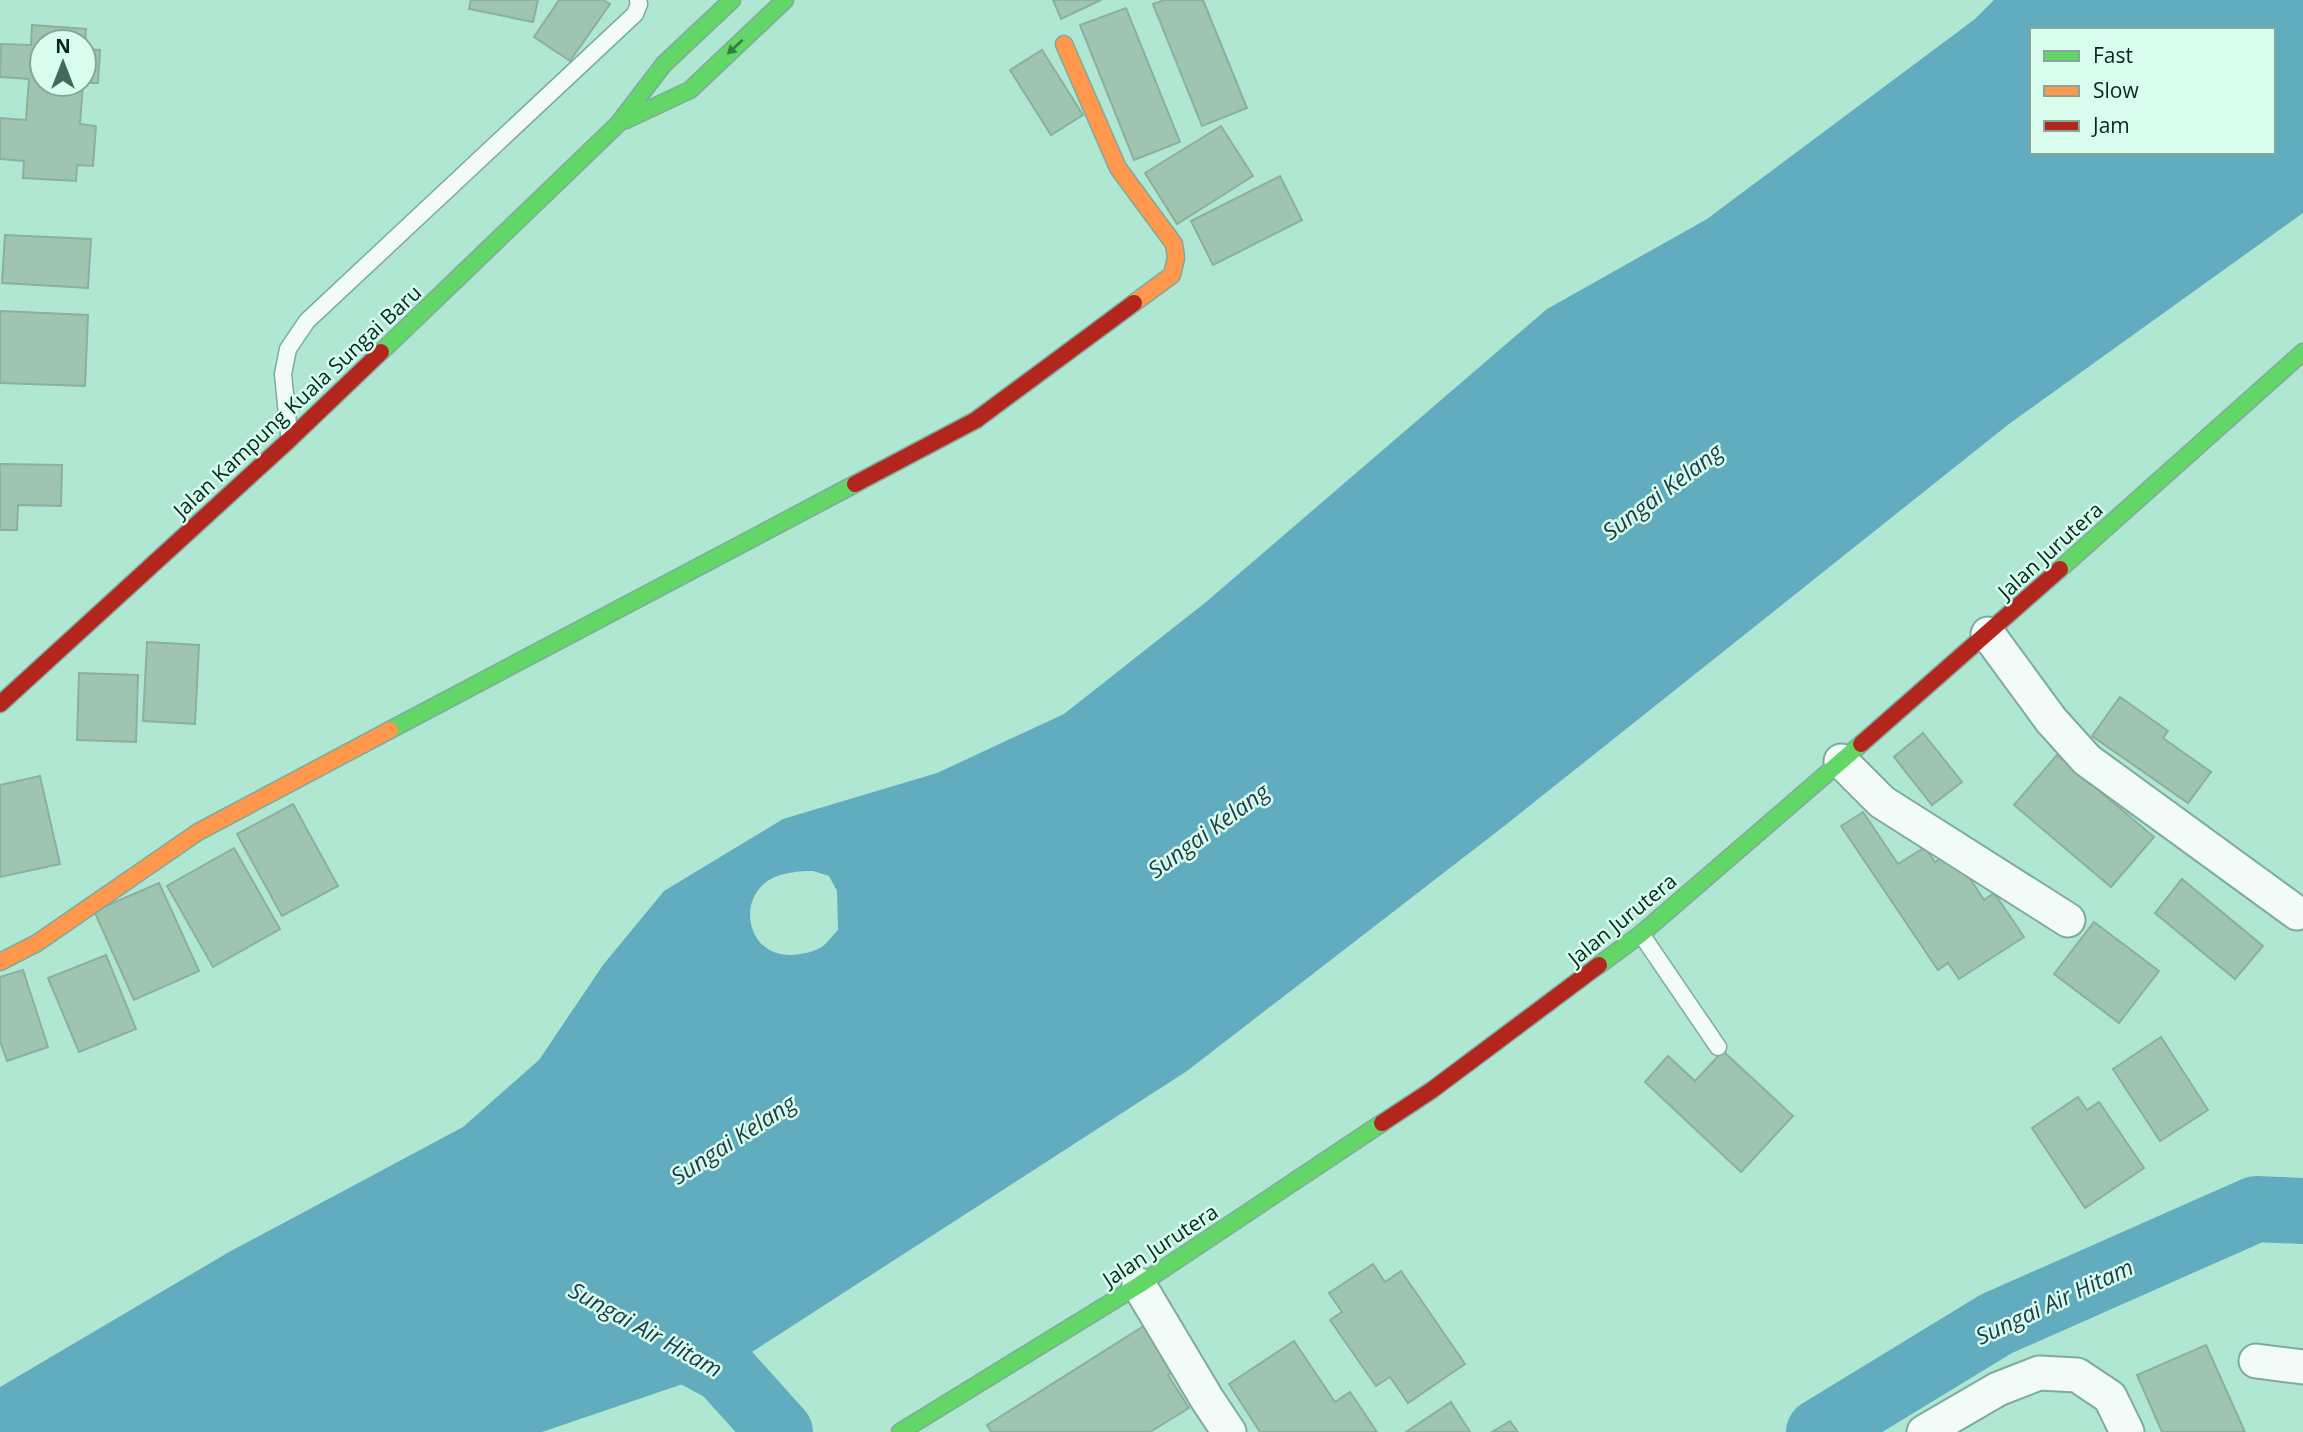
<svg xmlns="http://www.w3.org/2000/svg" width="2303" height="1432" font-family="'Open Sans',sans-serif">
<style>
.water{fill:#61adbf;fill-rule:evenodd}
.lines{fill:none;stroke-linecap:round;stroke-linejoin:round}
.river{stroke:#61adbf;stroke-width:66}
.building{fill:#9fc5b1;stroke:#8bb09d;stroke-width:2}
.lane-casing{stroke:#7eab9c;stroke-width:19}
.street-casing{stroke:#7eab9c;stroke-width:37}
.fast-casing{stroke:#7eab9c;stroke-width:19}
.slow-casing{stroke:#7eab9c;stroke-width:19}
.jam-casing{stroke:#7eab9c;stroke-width:19}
.lane{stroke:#f3fbf8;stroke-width:16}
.street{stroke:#f3fbf8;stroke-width:33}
.fast{stroke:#63d668;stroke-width:16}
.slow{stroke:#ff974d;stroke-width:16}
.jam{stroke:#b3261e;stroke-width:16}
.oneway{fill:#347e42}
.labels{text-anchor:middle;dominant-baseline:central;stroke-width:5;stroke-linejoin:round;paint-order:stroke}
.street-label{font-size:21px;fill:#06271c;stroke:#d8fdee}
.water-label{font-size:23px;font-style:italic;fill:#1f3945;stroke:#d8fdee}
</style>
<rect width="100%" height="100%" fill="#b0e7d3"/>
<path class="water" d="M 1994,0 L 2303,0 L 2303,213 L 2009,424 L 1503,827 L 1187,1071 L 724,1370 L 542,1432 L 0,1432 L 0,1387 L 229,1252 L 463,1127 L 539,1060 L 603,965 L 664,891 L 783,819 L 937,773 L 1064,714 L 1206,602 L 1547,309 L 1707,219 L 1975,19 ZM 2032,30 L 2273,30 L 2273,152 L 2032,152 ZM 813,871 L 829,876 L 837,891 L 838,930 C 833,935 828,942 823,946 C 815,952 802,954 792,955 C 745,957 735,894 775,877 C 787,872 800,871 813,871 Z"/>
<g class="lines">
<g class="river">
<path d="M 645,1327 L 724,1370 L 780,1432"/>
<path d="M 1819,1432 L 1996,1324 L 2256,1209 L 2303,1211"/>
</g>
</g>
<g class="building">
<path d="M 471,0 L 538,0 L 533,22 L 469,9 Z"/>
<path d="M 559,0 L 603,0 L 610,4 L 570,61 L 534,37 Z"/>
<path d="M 1053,0 L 1101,0 L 1061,19 Z"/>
<path d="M 1164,0 L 1203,0 L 1247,108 L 1202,126 L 1153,4 Z"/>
<path d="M 1126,8 L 1180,142 L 1134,160 L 1080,25 Z"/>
<path d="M 32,25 L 86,29 L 85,49 L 100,50 L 98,83 L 84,83 L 84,42 L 42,42 L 42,84 L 83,84 L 80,124 L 96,126 L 93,166 L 77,165 L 76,181 L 23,178 L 24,161 L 0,159 L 0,118 L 26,120 L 29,79 L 0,77 L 1,44 L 31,45 Z"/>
<path d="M 1042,50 L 1083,115 L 1051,135 L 1010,70 Z"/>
<path d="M 1221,126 L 1253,176 L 1177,224 L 1145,173 Z"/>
<path d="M 1280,176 L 1302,220 L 1213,265 L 1191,221 Z"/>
<path d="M 5,235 L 91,239 L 88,288 L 2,283 Z"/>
<path d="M 0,311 L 88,315 L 85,386 L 0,383 Z"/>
<path d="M 0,464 L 62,465 L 61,506 L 18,505 L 17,530 L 0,530 Z"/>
<path d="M 147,642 L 199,645 L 195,724 L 143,721 Z"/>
<path d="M 79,673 L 138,675 L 136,742 L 77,740 Z"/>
<path d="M 2120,697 L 2168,731 L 2163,738 L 2211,772 L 2188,803 L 2092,736 Z"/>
<path d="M 1923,733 L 1962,782 L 1932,805 L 1894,757 Z"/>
<path d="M 2057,755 L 2154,837 L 2111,887 L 2014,805 Z"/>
<path d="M 40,776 L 60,864 L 0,877 L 0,785 Z"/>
<path d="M 293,804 L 338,886 L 282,916 L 237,834 Z"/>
<path d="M 1863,812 L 1898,864 L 1925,847 L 1935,862 L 1952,851 L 1984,900 L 1994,893 L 2024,937 L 1959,979 L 1948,963 L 1938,970 L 1841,826 Z"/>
<path d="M 234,848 L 280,929 L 213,967 L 167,886 Z"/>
<path d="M 2182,879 L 2263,946 L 2235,979 L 2155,913 Z"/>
<path d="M 159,883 L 199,971 L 134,1000 L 94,911 Z"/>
<path d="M 2094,922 L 2159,971 L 2119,1023 L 2054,974 Z"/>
<path d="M 106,955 L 136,1029 L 79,1052 L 48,978 Z"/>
<path d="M 23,970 L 48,1047 L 7,1061 L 0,1041 L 0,977 Z"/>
<path d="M 2161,1037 L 2208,1110 L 2160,1141 L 2113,1069 Z"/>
<path d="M 1723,1051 L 1793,1116 L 1741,1172 L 1645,1082 L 1668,1056 L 1695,1081 Z"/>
<path d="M 2078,1097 L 2087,1110 L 2099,1102 L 2144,1168 L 2085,1208 L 2032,1128 Z"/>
<path d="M 1373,1264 L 1385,1282 L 1401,1271 L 1465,1364 L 1408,1403 L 1390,1377 L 1376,1386 L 1330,1320 L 1342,1312 L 1329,1293 Z"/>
<path d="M 1163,1314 L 1192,1360 L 1168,1375 L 1189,1408 L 1150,1432 L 991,1432 L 987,1425 Z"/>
<path d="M 1294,1341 L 1335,1402 L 1350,1392 L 1377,1432 L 1260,1432 L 1229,1384 Z"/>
<path d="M 2206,1345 L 2245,1432 L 2162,1432 L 2137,1375 Z"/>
<path d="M 1451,1402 L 1470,1432 L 1406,1432 Z"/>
<path d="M 1510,1421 L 1518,1432 L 1492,1432 Z"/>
</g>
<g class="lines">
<defs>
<g id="lane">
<path d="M 289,434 L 283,374 L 288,349 L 307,321 L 635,14 L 639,4 L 638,0"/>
<path d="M 1641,934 L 1718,1047"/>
</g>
<g id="street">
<path d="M 1988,634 L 2051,720 L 2087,760 L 2297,913"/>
<path d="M 1841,761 L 1882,802 L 2068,920"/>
<path d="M 1139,1285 L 1207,1399 L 1229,1432"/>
<path d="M 2256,1361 L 2303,1367"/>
<path d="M 1924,1432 L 1998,1389 L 2039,1373 L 2077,1375 L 2110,1397 L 2127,1432"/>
</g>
<g id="fast">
<path d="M 626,120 L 690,90 L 785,0"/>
<path d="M 381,352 L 618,124 L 664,64 L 732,0"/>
<path d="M 2060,569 L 2303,352"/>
<path d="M 390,730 L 855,484"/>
<path d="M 1599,965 L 1641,934 L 1861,744"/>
<path d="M 900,1432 L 1139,1285 L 1382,1123"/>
</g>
<g id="slow">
<path d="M 1064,44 L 1118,168 L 1174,244 L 1176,258 L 1172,275 L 1134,303"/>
<path d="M 0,962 L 37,943 L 198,832 L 390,730"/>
</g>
<g id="jam">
<path d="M 855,484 L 976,420 L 1134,303"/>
<path d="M 0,704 L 289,440 L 381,352"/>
<path d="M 1861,744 L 2060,569"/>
<path d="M 1382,1123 L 1432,1090 L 1599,965"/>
</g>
</defs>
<use href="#lane" class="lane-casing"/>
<use href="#street" class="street-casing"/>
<use href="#fast" class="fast-casing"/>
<use href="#slow" class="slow-casing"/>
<use href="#jam" class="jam-casing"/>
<use href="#lane" class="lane"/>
<use href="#street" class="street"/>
<use href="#fast" class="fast"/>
<use href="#slow" class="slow"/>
<use href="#jam" class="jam"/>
</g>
<defs><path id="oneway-solid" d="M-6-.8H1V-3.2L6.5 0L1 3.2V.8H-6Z" transform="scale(1.75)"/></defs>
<use class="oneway" href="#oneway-solid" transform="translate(735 47) rotate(137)"/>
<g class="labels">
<g class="street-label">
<text transform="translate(297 401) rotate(-43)">Jalan Kampung Kuala Sungai Baru</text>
<text transform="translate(2050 550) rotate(-42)">Jalan Jurutera</text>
<text transform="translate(1622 919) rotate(-39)">Jalan Jurutera</text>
<text transform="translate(1160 1245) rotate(-33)">Jalan Jurutera</text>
</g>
<g class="water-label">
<text transform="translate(1662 491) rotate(-37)">Sungai Kelang</text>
<text transform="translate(1208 830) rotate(-36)">Sungai Kelang</text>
<text transform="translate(733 1139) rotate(-33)">Sungai Kelang</text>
<text transform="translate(2054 1301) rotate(-25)">Sungai Air Hitam</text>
<text transform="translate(646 1329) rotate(29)">Sungai Air Hitam</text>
</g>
</g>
<rect x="2030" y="28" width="245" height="126" fill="#d8fdee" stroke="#84a79a" stroke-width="2"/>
<rect x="2044" y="51" width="35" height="10" fill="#63d668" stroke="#84a79a" stroke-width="2"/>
<text x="2093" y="63" font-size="21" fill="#06271c">Fast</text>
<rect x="2044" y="86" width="35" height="10" fill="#ff974d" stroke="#84a79a" stroke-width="2"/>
<text x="2093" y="98" font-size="21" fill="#06271c">Slow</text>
<rect x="2044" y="121" width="35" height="10" fill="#b3261e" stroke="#84a79a" stroke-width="2"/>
<text x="2093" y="133" font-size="21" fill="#06271c">Jam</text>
<g transform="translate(63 63)"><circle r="33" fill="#d8fdee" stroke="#84a79a" stroke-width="2"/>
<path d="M0-5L12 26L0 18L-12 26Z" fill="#426a5c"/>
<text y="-10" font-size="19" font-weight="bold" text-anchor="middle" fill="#06271c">N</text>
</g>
</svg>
